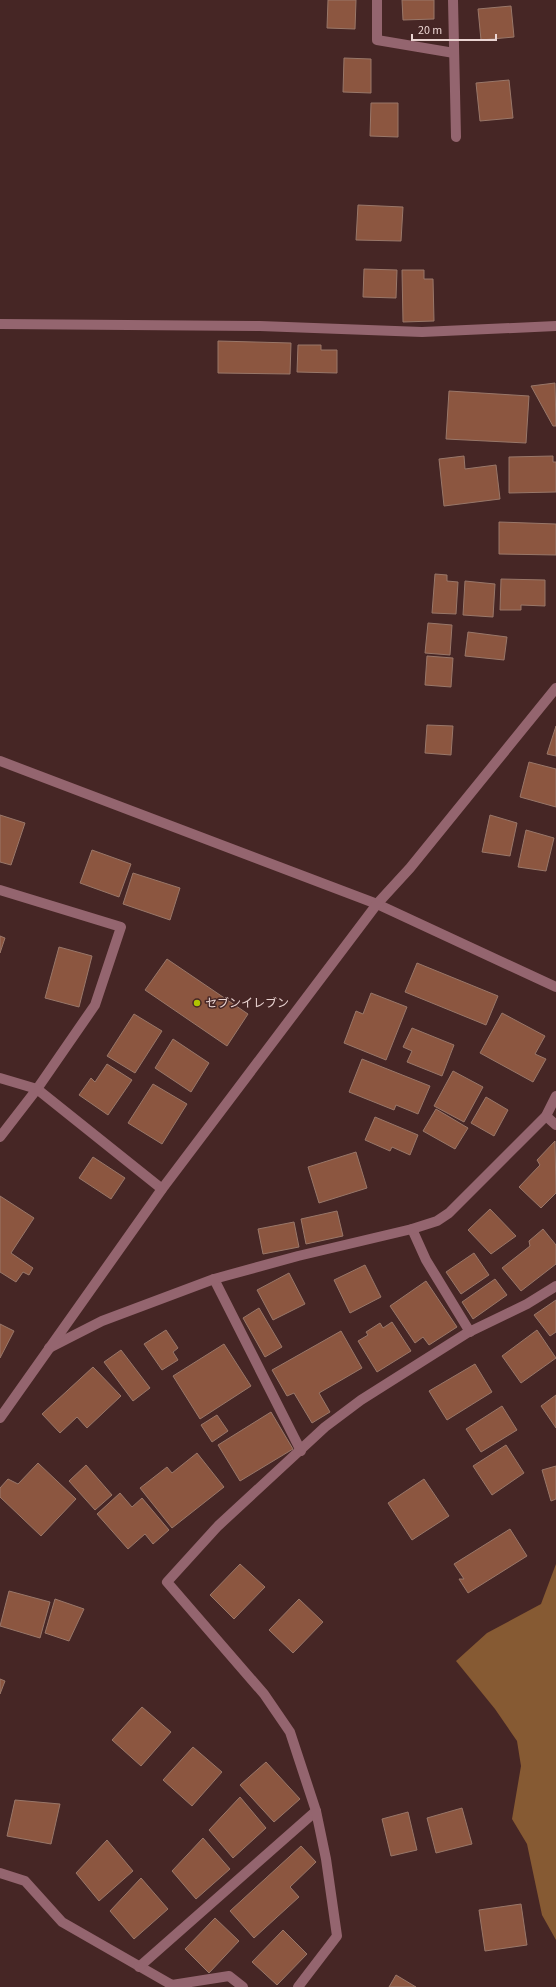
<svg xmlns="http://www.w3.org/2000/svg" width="556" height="1987" font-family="'Source Sans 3','Noto Sans JP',sans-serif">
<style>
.forest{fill:#865a33}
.building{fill:#8c5640;stroke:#997769}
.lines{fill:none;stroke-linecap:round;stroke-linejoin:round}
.minor{stroke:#94656f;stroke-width:10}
.poi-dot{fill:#b0c501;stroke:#462625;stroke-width:1.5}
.labels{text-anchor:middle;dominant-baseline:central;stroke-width:3;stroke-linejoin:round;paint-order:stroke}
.poi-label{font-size:12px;fill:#ead4d2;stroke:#462625;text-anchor:start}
</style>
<rect width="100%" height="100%" fill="#462625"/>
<path class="forest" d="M 556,1564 L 556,1940 L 542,1915 L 527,1844 L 512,1819 L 521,1766 L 517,1741 L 495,1709 L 456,1661 L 487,1633 L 541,1604 Z"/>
<g class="building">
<path d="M 328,0 L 356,0 L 355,29 L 327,28 Z"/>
<path d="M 402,0 L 434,0 L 434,19 L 403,20 Z"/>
<path d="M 511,6 L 514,37 L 481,40 L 478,9 Z"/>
<path d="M 344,58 L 371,59 L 371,93 L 343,92 Z"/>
<path d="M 509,80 L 513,118 L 480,121 L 476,83 Z"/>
<path d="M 371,103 L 398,103 L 398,137 L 370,136 Z"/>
<path d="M 358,205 L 403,207 L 401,241 L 356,240 Z"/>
<path d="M 364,269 L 397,270 L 396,298 L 363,297 Z"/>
<path d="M 402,270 L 424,270 L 424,279 L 433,279 L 434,321 L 403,322 Z"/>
<path d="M 218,341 L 291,343 L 290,374 L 218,373 Z"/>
<path d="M 298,345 L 321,345 L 321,350 L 337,350 L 337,373 L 297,372 Z"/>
<path d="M 555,383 L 556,426 L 553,426 L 531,386 Z"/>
<path d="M 449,391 L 529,396 L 526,443 L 446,439 Z"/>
<path d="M 464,456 L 465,469 L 496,465 L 500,499 L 444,506 L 439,459 Z"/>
<path d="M 553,456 L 553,462 L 556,462 L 556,492 L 509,493 L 509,457 Z"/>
<path d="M 499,522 L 556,524 L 556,555 L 499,554 Z"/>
<path d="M 435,574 L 447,575 L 447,581 L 458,582 L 456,614 L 432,613 Z"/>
<path d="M 501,579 L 545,580 L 545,606 L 521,605 L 521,610 L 500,610 Z"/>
<path d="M 465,581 L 495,584 L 493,617 L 463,615 Z"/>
<path d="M 428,623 L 452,625 L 450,655 L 425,653 Z"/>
<path d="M 468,632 L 507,637 L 504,660 L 465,656 Z"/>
<path d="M 427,656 L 453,658 L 451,687 L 425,685 Z"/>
<path d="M 427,725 L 453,726 L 451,755 L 425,753 Z"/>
<path d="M 556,726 L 556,756 L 547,754 Z"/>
<path d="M 529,762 L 556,769 L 556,807 L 520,797 Z"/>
<path d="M 0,815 L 25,823 L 11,865 L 0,862 Z"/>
<path d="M 490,815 L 517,823 L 510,856 L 482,852 Z"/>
<path d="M 526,830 L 554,838 L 546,871 L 518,867 Z"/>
<path d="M 92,850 L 131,864 L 119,897 L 80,883 Z"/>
<path d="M 133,873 L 180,888 L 170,920 L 123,904 Z"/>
<path d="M 0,936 L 5,938 L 0,953 Z"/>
<path d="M 59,947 L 92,956 L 79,1007 L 45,998 Z"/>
<path d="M 167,959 L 248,1014 L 227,1046 L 145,990 Z"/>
<path d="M 417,963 L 498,996 L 486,1025 L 405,992 Z"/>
<path d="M 371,993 L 407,1007 L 386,1060 L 344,1043 L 356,1011 L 363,1014 Z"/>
<path d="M 502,1013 L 545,1036 L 535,1054 L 546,1059 L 533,1082 L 480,1053 Z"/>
<path d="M 134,1014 L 162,1031 L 135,1073 L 107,1056 Z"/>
<path d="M 412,1028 L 454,1045 L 442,1076 L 407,1062 L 412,1051 L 403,1047 Z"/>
<path d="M 173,1039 L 209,1063 L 191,1092 L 155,1068 Z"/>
<path d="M 362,1059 L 430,1086 L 418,1114 L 396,1105 L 394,1110 L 349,1092 Z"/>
<path d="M 107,1064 L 132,1080 L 108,1115 L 79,1095 L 91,1078 L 95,1082 Z"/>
<path d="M 453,1071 L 483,1087 L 464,1122 L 434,1106 Z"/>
<path d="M 153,1084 L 187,1104 L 162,1144 L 128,1123 Z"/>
<path d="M 486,1097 L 508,1110 L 494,1136 L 471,1123 Z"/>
<path d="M 436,1109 L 468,1128 L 455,1149 L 423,1131 Z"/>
<path d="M 375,1117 L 418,1135 L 410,1155 L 392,1147 L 390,1151 L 365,1140 Z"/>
<path d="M 555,1141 L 556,1193 L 541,1208 L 519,1187 L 540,1165 L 537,1160 Z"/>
<path d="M 356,1152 L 367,1188 L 319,1203 L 308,1167 Z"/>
<path d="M 93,1157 L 125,1178 L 111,1199 L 79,1178 Z"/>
<path d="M 0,1196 L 34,1218 L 11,1253 L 33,1268 L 29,1275 L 23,1272 L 16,1282 L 0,1272 Z"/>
<path d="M 490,1209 L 516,1236 L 491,1254 L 468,1230 Z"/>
<path d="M 337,1211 L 343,1236 L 306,1244 L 301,1219 Z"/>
<path d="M 294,1222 L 299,1247 L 263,1254 L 258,1229 Z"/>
<path d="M 543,1229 L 556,1245 L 556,1264 L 521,1291 L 502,1268 L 530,1246 L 529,1241 Z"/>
<path d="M 474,1253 L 489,1275 L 461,1294 L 446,1272 Z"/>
<path d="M 365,1265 L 381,1297 L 350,1313 L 334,1280 Z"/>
<path d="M 289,1273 L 305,1304 L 273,1320 L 257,1290 Z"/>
<path d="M 495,1279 L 507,1295 L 473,1319 L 462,1302 Z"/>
<path d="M 426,1281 L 457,1327 L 429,1345 L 423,1337 L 415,1343 L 390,1306 Z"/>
<path d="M 556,1300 L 556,1332 L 550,1336 L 534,1315 Z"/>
<path d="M 259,1308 L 282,1347 L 265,1357 L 243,1318 Z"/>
<path d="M 392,1322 L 411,1351 L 377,1372 L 358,1341 L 368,1335 L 366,1332 L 380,1323 L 383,1328 Z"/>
<path d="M 0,1324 L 14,1331 L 0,1358 Z"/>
<path d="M 166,1330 L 178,1348 L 173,1352 L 178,1360 L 162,1370 L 144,1344 Z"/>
<path d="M 537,1330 L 556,1358 L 521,1383 L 502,1356 Z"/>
<path d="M 341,1331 L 362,1368 L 319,1393 L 330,1412 L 312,1423 L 294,1393 L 287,1396 L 272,1370 Z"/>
<path d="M 224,1344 L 251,1386 L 200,1419 L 173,1376 Z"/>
<path d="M 121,1350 L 150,1388 L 133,1401 L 104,1362 Z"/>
<path d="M 475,1364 L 492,1392 L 447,1420 L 429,1391 Z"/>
<path d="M 93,1367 L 121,1396 L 87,1428 L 77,1417 L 60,1433 L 42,1414 Z"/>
<path d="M 556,1395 L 556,1428 L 541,1406 Z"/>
<path d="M 502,1406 L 517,1430 L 481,1452 L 466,1429 Z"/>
<path d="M 271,1412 L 293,1449 L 240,1481 L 218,1445 Z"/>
<path d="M 217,1415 L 228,1431 L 212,1442 L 201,1425 Z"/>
<path d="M 506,1445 L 524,1473 L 492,1495 L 473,1466 Z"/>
<path d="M 197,1453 L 224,1487 L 172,1528 L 140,1488 L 167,1467 L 172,1473 Z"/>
<path d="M 38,1463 L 76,1499 L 41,1536 L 0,1497 L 0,1488 L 8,1479 L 18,1484 Z"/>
<path d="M 86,1465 L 112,1495 L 95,1510 L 69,1481 Z"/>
<path d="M 556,1466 L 556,1499 L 551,1501 L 542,1470 Z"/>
<path d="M 424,1479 L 449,1516 L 412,1540 L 388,1503 Z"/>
<path d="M 120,1493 L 132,1507 L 142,1498 L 169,1530 L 153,1544 L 145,1534 L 128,1549 L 97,1514 Z"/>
<path d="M 510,1529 L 527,1556 L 468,1593 L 459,1579 L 464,1579 L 454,1564 Z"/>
<path d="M 240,1564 L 265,1587 L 234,1619 L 210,1595 Z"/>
<path d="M 9,1591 L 50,1602 L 40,1638 L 0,1626 Z"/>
<path d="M 55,1599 L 84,1609 L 69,1641 L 45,1633 Z"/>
<path d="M 299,1599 L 323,1622 L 293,1653 L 269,1630 Z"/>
<path d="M 0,1679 L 5,1681 L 0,1694 Z"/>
<path d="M 142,1707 L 171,1732 L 141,1766 L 112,1740 Z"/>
<path d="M 193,1747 L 222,1772 L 192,1806 L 163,1780 Z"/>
<path d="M 266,1762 L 300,1799 L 274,1822 L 240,1785 Z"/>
<path d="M 240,1797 L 266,1828 L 233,1858 L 209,1830 Z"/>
<path d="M 15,1800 L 60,1804 L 51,1844 L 7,1836 Z"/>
<path d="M 462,1808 L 472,1844 L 436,1853 L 427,1818 Z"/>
<path d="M 408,1812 L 417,1850 L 391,1856 L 382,1819 Z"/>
<path d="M 203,1838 L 230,1869 L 196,1899 L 172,1871 Z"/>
<path d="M 107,1840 L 133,1871 L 99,1901 L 76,1873 Z"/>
<path d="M 301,1846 L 316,1862 L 290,1887 L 299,1897 L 254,1938 L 230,1911 Z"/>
<path d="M 141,1878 L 168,1909 L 134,1939 L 110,1911 Z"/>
<path d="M 521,1904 L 527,1945 L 485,1951 L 479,1910 Z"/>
<path d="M 215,1918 L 239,1941 L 209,1973 L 185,1949 Z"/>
<path d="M 283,1930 L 307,1954 L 277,1985 L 252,1962 Z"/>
<path d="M 396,1975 L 416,1987 L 389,1987 Z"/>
</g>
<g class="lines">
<g class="minor">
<path d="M 377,0 L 377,40 L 454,53"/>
<path d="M 453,0 L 456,137"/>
<path d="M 0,324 L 260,326 L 422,332 L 556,326"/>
<path d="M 0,761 L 377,904 L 556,987"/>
<path d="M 0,890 L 121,927 L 95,1005 L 37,1089 L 162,1189"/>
<path d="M 0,1078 L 37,1089 L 0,1137"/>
<path d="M 546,1116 L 556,1125"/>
<path d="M 412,1229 L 426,1260 L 470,1332"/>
<path d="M 214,1279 L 301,1451"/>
<path d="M 49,1348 L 102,1321 L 214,1279 L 298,1256 L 412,1229 L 437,1221 L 449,1213 L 546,1116 L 556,1096"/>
<path d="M 0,1418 L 162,1189 L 377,904 L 410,868 L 556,688"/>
<path d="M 0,1873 L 25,1881 L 62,1922 L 172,1985 L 229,1976 L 243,1987"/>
<path d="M 139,1967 L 316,1811"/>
<path d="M 298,1987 L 337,1936 L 326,1859 L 316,1811 L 290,1732 L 264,1694 L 167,1582 L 218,1526 L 325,1427 L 361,1400 L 467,1333 L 527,1304 L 556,1286"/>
</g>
</g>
<circle class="poi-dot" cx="197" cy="1003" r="4"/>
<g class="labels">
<g class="poi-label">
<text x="205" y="1003">セブンイレブン</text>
</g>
</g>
<path d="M412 34v6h84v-6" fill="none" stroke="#ead4d2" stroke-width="2"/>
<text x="418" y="34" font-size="12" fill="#ead4d2" stroke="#462625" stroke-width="3" paint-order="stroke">20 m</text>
</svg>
